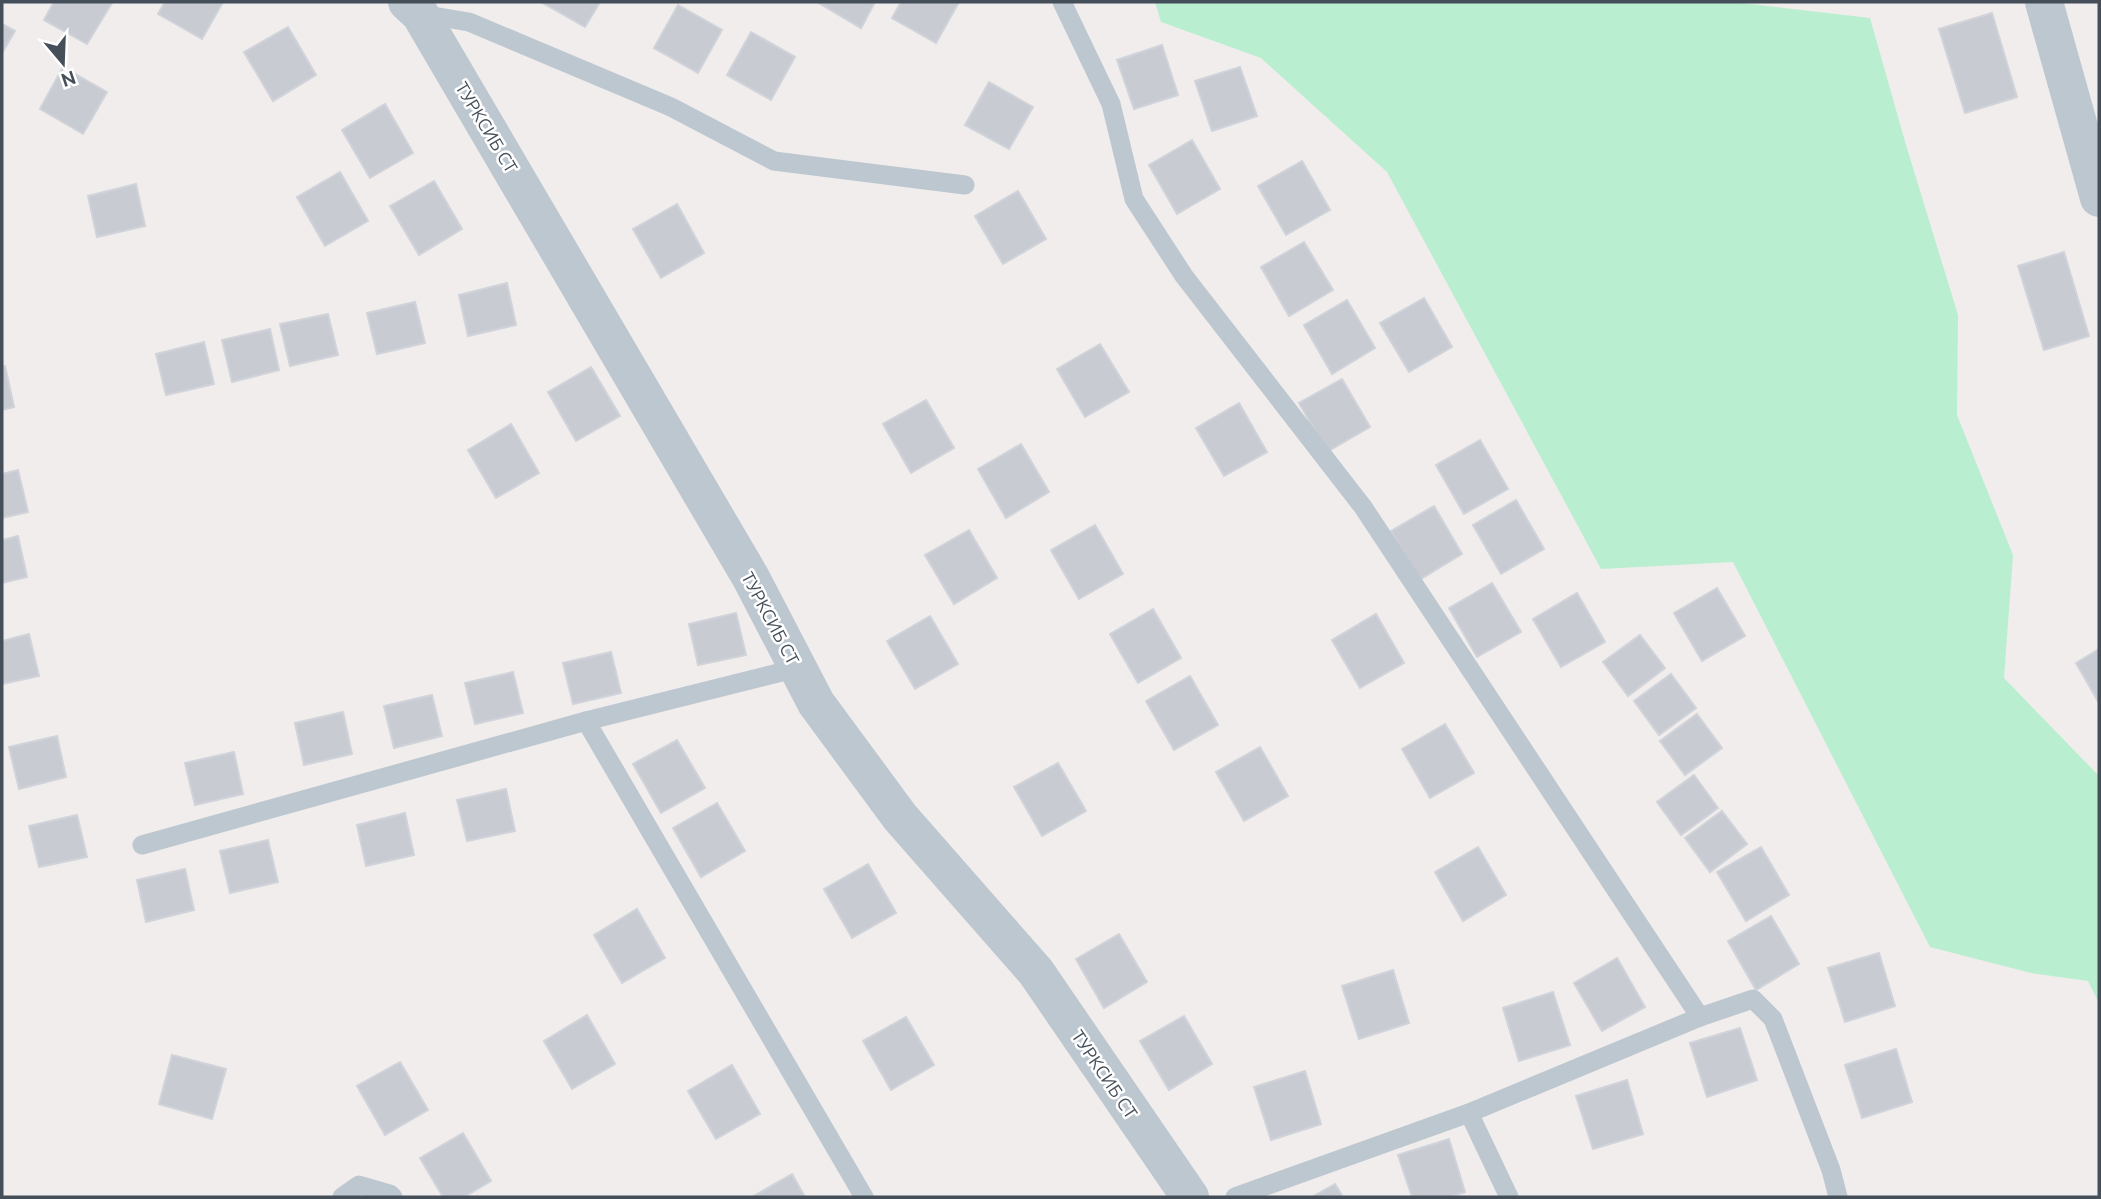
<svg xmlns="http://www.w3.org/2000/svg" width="2101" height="1199" font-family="Ubuntu,sans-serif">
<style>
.green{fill:#b9efd0}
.building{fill:#c9cbd3;stroke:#d0d3d9;stroke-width:2}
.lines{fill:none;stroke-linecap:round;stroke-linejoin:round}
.lane{stroke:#bdc7cf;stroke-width:19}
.street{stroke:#bdc7cf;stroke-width:38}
.labels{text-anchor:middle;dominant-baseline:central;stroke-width:5;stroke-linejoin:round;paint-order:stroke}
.street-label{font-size:18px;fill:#454f5a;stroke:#fff}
</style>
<rect width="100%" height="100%" fill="#f0edec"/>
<path class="green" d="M 1155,2 L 1734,2 L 1870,18 L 1906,145 L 1958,315 L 1957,415 L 2013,555 L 2004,678 L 2099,776 L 2099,1003 L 2088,981 L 2031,973 L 1930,947 L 1733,562 L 1601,569 L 1387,172 L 1261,58 L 1161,22 Z"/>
<g class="building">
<path d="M 54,2 L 110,2 L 112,3 L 87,44 L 44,20 Z"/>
<path d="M 165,2 L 223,2 L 202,39 L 158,14 Z"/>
<path d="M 541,2 L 600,2 L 585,27 Z"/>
<path d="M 817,2 L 875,2 L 861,28 Z"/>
<path d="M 901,2 L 959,2 L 936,43 L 892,18 Z"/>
<path d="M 678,5 L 722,30 L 698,73 L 654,48 Z"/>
<path d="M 1992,13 L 2017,97 L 1965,113 L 1939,29 Z"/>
<path d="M 2,24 L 15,31 L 2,53 Z"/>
<path d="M 288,27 L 316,75 L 273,101 L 244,52 Z"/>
<path d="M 751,32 L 795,57 L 771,100 L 727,75 Z"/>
<path d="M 1162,45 L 1178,95 L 1134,109 L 1117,60 Z"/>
<path d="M 63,67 L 107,92 L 83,134 L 40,109 Z"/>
<path d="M 1240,67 L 1257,116 L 1212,131 L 1195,81 Z"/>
<path d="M 989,82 L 1033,107 L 1009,149 L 965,125 Z"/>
<path d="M 385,104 L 413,153 L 370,178 L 342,130 Z"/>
<path d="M 1192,140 L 1220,189 L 1177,214 L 1149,165 Z"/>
<path d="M 1302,161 L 1330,210 L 1286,235 L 1258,186 Z"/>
<path d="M 340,172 L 368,221 L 325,246 L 297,197 Z"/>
<path d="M 434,181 L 462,229 L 419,255 L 390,206 Z"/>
<path d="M 136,184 L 145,226 L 97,237 L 88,196 Z"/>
<path d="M 1018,191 L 1046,239 L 1003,264 L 975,216 Z"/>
<path d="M 677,204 L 704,253 L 661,278 L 633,229 Z"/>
<path d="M 1304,242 L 1333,290 L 1289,316 L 1261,267 Z"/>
<path d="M 2064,252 L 2089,336 L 2044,350 L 2018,266 Z"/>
<path d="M 507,283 L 516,325 L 468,336 L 459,295 Z"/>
<path d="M 1424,298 L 1452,347 L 1409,372 L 1380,323 Z"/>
<path d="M 1347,300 L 1375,348 L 1332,374 L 1304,325 Z"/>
<path d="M 415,302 L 425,343 L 377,354 L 367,313 Z"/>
<path d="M 328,314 L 338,355 L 290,366 L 280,324 Z"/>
<path d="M 270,329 L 279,370 L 232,382 L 222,340 Z"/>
<path d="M 204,342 L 214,384 L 166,395 L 156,354 Z"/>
<path d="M 1100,344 L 1129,392 L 1085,417 L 1057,369 Z"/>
<path d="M 5,366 L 14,407 L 2,410 L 2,367 Z"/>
<path d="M 591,367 L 620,416 L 576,441 L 548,392 Z"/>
<path d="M 1342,379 L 1370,427 L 1327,452 L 1299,403 Z"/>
<path d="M 926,400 L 954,448 L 911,473 L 883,424 Z"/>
<path d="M 1239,403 L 1267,452 L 1224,476 L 1196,428 Z"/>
<path d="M 511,424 L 539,473 L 496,498 L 468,450 Z"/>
<path d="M 1480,440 L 1508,489 L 1464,514 L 1436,465 Z"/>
<path d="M 1021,444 L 1049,492 L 1006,518 L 978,469 Z"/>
<path d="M 18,470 L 28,512 L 2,518 L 2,474 Z"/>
<path d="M 1516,500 L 1544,549 L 1501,574 L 1473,525 Z"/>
<path d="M 1434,506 L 1462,554 L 1419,580 L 1391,531 Z"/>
<path d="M 1095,525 L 1123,574 L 1079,599 L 1051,550 Z"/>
<path d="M 969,530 L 997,578 L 954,604 L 925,555 Z"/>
<path d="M 18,536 L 27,577 L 2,583 L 2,540 Z"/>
<path d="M 1492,583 L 1521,632 L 1477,657 L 1449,608 Z"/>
<path d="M 1717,588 L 1745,636 L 1702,661 L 1674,613 Z"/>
<path d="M 1577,593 L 1605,642 L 1561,667 L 1533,619 Z"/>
<path d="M 1153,609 L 1181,658 L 1138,683 L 1110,634 Z"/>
<path d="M 736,613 L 746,655 L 698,665 L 689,624 Z"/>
<path d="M 1376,614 L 1404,663 L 1360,688 L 1332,640 Z"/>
<path d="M 930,616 L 958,664 L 915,689 L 887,641 Z"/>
<path d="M 29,634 L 39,676 L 2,684 L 2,641 Z"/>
<path d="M 1640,635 L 1665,668 L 1628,696 L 1603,662 Z"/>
<path d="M 2099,649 L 2099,703 L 2076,663 Z"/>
<path d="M 611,652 L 621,693 L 573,704 L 563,663 Z"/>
<path d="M 513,672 L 523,713 L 475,724 L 465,683 Z"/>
<path d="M 1671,674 L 1696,708 L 1659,735 L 1634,701 Z"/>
<path d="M 1190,676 L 1218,725 L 1174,750 L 1146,701 Z"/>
<path d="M 432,695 L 442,736 L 394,748 L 384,706 Z"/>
<path d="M 343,712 L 352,754 L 304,765 L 295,723 Z"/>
<path d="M 1697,714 L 1722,748 L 1685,775 L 1660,741 Z"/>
<path d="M 1445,724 L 1474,773 L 1430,798 L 1402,749 Z"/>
<path d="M 57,736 L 66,777 L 19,789 L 9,747 Z"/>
<path d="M 677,740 L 705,788 L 661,813 L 633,764 Z"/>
<path d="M 1260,747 L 1288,796 L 1244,821 L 1216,772 Z"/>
<path d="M 234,752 L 243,794 L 195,805 L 185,763 Z"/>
<path d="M 1058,763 L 1086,811 L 1042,836 L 1014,787 Z"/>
<path d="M 1694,775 L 1718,808 L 1681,835 L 1657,802 Z"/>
<path d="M 506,789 L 515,831 L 467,841 L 457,800 Z"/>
<path d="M 717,803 L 745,851 L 701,877 L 673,828 Z"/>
<path d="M 1722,811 L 1747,844 L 1710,872 L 1685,838 Z"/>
<path d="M 405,813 L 414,855 L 366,866 L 357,825 Z"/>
<path d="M 77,815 L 87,857 L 39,867 L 29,826 Z"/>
<path d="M 268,840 L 278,882 L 230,893 L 220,851 Z"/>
<path d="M 1478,847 L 1506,895 L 1463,921 L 1435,872 Z"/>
<path d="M 1761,847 L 1789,895 L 1746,921 L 1717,872 Z"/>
<path d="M 868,864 L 896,913 L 852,938 L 824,889 Z"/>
<path d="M 185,869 L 194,910 L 146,922 L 137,880 Z"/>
<path d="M 637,909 L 665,958 L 622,983 L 594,935 Z"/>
<path d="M 1771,916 L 1799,964 L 1756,990 L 1728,941 Z"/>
<path d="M 1119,934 L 1147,982 L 1104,1008 L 1076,959 Z"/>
<path d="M 1879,953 L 1895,1006 L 1845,1022 L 1828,968 Z"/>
<path d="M 1617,958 L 1645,1007 L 1602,1031 L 1574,983 Z"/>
<path d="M 1393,970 L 1409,1023 L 1359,1039 L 1342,986 Z"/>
<path d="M 1553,992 L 1570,1045 L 1519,1061 L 1503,1008 Z"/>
<path d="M 587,1015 L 615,1064 L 572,1089 L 544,1041 Z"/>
<path d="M 1184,1016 L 1212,1064 L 1169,1090 L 1140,1041 Z"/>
<path d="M 906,1017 L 934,1065 L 891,1090 L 863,1041 Z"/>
<path d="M 1740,1028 L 1757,1080 L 1707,1097 L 1690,1043 Z"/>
<path d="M 1896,1049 L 1912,1102 L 1862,1118 L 1845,1065 Z"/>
<path d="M 172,1055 L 226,1069 L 212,1119 L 159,1104 Z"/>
<path d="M 400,1062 L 428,1110 L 385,1135 L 357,1086 Z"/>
<path d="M 732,1065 L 760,1114 L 716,1139 L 688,1091 Z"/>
<path d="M 1305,1071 L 1321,1124 L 1271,1140 L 1254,1087 Z"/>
<path d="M 1627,1080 L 1643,1134 L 1593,1149 L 1576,1096 Z"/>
<path d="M 463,1133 L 491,1181 L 464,1197 L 443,1197 L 420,1158 Z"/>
<path d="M 1449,1139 L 1465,1192 L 1450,1197 L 1412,1197 L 1398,1155 Z"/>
<path d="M 792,1174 L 805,1197 L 752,1197 Z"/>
<path d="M 1335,1184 L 1343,1197 L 1312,1197 Z"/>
</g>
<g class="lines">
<g class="lane">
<path d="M 1062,2 L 1111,104 L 1134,199 L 1184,276 L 1363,507 L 1700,1017"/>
<path d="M 421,14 L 469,22 L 671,107 L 774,161 L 965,185"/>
<path d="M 586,721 L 864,1197"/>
<path d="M 142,845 L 586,721 L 798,668"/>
<path d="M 1469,1113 L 1509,1197"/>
<path d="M 342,1197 L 359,1185 L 390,1194 L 393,1197"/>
<path d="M 1235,1197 L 1469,1113 L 1700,1017 L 1753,999 L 1773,1019 L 1831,1170 L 1838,1197"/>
</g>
<g class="street">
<path d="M 407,2 L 420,14 L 751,578 L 816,703 L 900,817 L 1036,972 L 1190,1197"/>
<path d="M 2044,2 L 2099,198"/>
</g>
</g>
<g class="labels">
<g class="street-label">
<text transform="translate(487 127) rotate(59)">ТУРКСИБ СТ</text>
<text transform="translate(771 618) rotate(62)">ТУРКСИБ СТ</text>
<text transform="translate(1105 1074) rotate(56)">ТУРКСИБ СТ</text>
</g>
</g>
<rect width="2101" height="1199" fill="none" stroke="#454f5a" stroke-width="7"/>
<g transform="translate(63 63) rotate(161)" stroke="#ffffff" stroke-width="5" paint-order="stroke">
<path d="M0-5L12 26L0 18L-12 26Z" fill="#454f5a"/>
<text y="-10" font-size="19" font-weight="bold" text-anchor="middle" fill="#454f5a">N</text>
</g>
</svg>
